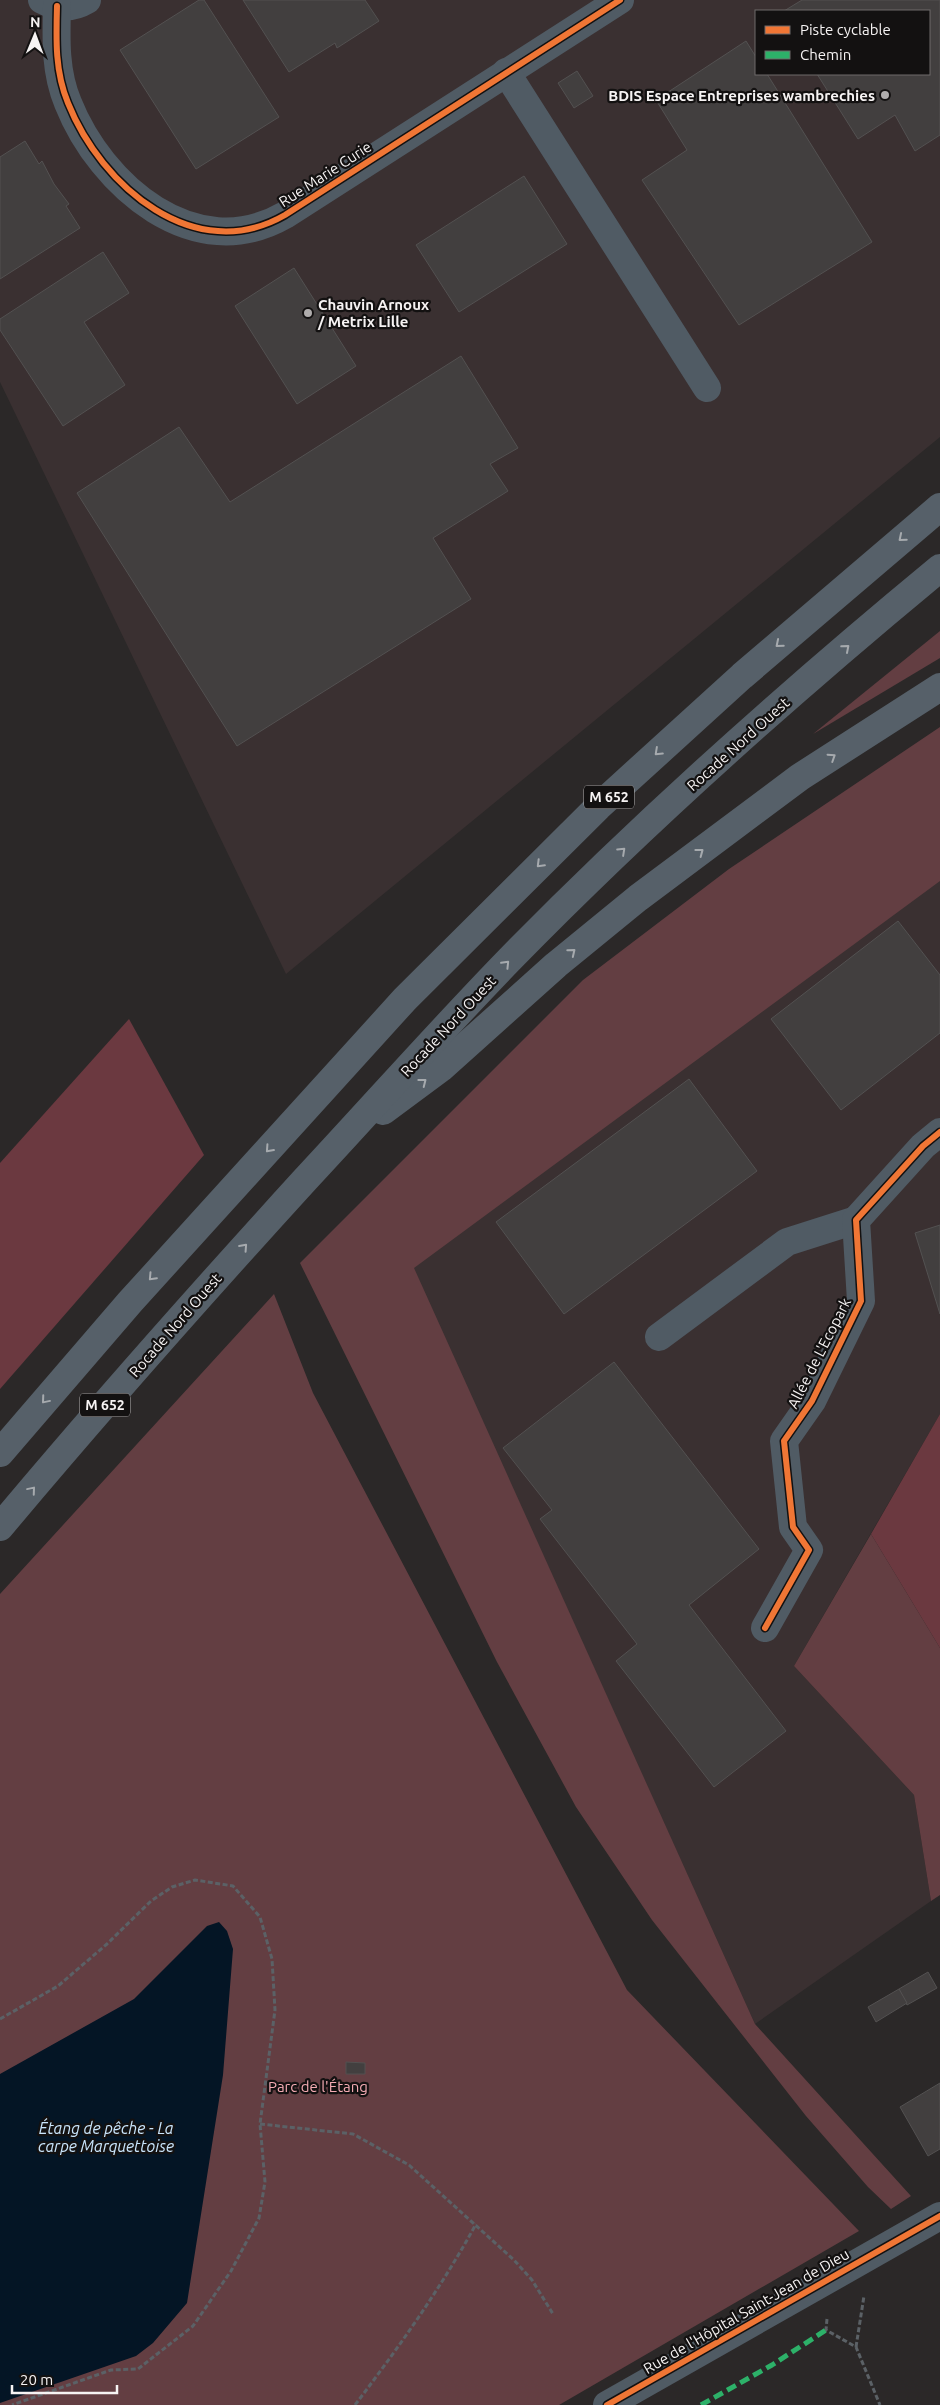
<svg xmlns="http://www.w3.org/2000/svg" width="940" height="2405" font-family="Ubuntu,sans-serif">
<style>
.built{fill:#3a3031;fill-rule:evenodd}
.green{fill:#633e42}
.forest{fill:#6b3940}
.water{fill:#041525}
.building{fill:#423f3f;stroke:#535151}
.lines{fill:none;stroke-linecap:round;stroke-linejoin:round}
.path{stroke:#5b6166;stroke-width:3;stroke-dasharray:5 2.5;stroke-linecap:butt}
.minor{stroke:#505b64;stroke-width:28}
.highway{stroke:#566069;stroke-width:28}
.quiet{stroke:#2db169;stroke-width:5;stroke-dasharray:10 5;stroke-linecap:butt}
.cycleway-casing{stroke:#131111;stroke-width:9}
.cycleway{stroke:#f07635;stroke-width:6}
.oneway{stroke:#a6aaae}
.poi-dot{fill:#afacac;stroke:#131111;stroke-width:2}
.labels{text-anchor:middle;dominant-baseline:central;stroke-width:4.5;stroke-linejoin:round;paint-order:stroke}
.shield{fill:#131111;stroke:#b2afaf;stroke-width:1}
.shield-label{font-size:14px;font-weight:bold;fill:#f6f3f3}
.poi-label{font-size:15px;font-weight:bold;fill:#f6f3f3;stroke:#131111;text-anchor:end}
.street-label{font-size:15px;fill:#f6f3f3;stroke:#131111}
.park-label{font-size:15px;fill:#f5acb4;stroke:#131111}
.water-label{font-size:16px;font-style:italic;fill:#c9e5fc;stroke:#131111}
</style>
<rect width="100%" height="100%" fill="#2b2828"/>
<g class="built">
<path d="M 0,0 L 940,0 L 940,437 L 286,974 L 0,382 ZM 756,11 L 929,11 L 929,74 L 756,74 Z"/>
<path d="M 940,876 L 940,1414 L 794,1666 L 914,1795 L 931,1901 L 755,2024 L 413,1268 L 704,1045 Z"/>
</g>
<g class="green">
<path d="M 940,631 L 940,658 L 813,734 Z"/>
<path d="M 940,727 L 940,881 L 414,1268 L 755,2024 L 911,2196 L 891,2209 L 868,2187 L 806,2116 L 652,1920 L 576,1807 L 497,1662 L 300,1263 L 583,980 L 729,869 Z"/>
<path d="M 274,1294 L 313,1393 L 627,1990 L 859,2231 L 559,2405 L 0,2405 L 0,1594 Z"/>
<path d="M 871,1534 L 940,1648 L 940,1895 L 931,1901 L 914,1795 L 794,1666 Z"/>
</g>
<g class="forest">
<path d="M 129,1019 L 204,1155 L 0,1389 L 0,1163 Z"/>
<path d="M 940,1414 L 940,1648 L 871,1534 Z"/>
</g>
<path class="water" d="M 219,1922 L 227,1931 L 233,1949 L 223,2075 L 187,2303 L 153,2343 L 136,2356 L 0,2403 L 0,2074 L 134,1999 L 207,1926 Z"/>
<g class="building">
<path d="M 199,0 L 204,0 L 279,117 L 196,169 L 120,50 Z"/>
<path d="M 243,0 L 365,0 L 379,21 L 337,48 L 335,43 L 289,72 Z"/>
<path d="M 802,0 L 940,0 L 940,135 L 915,151 L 895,115 L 858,139 L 817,74 L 929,74 L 929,11 L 784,11 Z"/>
<path d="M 746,41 L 756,57 L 756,74 L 767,74 L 872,242 L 739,325 L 642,180 L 687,150 L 656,100 Z"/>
<path d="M 577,71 L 593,96 L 574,108 L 558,83 Z"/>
<path d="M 25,141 L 39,164 L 42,161 L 54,184 L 69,204 L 66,206 L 80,228 L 0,279 L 0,157 Z"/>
<path d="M 524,176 L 567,244 L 459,312 L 416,245 Z"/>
<path d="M 103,252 L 129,293 L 84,322 L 125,385 L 63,426 L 0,330 L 0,319 Z"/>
<path d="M 294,268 L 356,366 L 297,404 L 235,306 Z"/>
<path d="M 461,356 L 518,448 L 490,464 L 508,491 L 433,538 L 471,599 L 237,746 L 77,493 L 179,427 L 230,502 Z"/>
<path d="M 898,921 L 940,975 L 940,1033 L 841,1110 L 771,1019 Z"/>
<path d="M 689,1079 L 757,1171 L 564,1314 L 496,1222 Z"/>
<path d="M 940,1225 L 940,1314 L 915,1233 Z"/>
<path d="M 614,1362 L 759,1549 L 689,1605 L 786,1731 L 714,1787 L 616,1661 L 637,1644 L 540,1519 L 552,1510 L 503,1448 Z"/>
<path d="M 928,1972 L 937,1988 L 907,2005 L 899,1989 Z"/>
<path d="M 899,1989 L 907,2003 L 876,2022 L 868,2007 Z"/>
<path d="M 346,2062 L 365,2063 L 365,2074 L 346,2074 Z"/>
<path d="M 940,2083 L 940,2149 L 928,2156 L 900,2107 Z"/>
</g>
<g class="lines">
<g class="path">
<path d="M 0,2019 L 58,1986 L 107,1944 L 151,1901 L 172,1887 L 195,1880 L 233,1886 L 260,1917 L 272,1959 L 275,2010 L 260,2124 L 265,2182 L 259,2218 L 231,2271 L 193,2326 L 138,2369 L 111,2370 L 12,2405"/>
<path d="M 260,2124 L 353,2134 L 409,2165 L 514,2260 L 532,2280 L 553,2314"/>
<path d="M 827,2319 L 826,2330 L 856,2347 L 880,2405"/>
<path d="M 856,2347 L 864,2296"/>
<path d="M 355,2405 C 399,2347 441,2288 476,2224"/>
</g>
<g class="minor">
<path d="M 42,0 C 57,8 72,9 87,0"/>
<path d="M 57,6 C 56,40 55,72 68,103 C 101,186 195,267 285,215 L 620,0"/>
<path d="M 506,72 L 707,388"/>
<path d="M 659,1337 L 787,1242 L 856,1220"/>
<path d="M 765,1628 L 809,1550 L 793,1527 L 784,1441 L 812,1401 L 861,1301 L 856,1220 L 923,1146 L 940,1132"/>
<path d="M 607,2405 L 940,2216"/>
</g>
<g class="highway">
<path d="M 383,1111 L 441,1068 L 556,965 L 638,898 L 800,777 L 940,687"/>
<path d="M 0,1453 L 130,1302 L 405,999 L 598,807 L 742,676 L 940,507"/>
<path d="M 0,1527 C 98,1410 200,1295 303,1182 C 372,1108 439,1032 510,959 C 645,821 791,691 940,568"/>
</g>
<path class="quiet" d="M 701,2405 L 772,2365 L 826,2330"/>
<defs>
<g id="cycleway">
<path d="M 57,6 C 56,40 55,72 68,103 C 101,186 195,267 285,215 L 620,0"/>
<path d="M 765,1628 L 809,1550 L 793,1527 L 784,1441 L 812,1401 L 861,1301 L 856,1220 L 923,1146 L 940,1132"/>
<path d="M 607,2405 L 940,2216"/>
</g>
</defs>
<use href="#cycleway" class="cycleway-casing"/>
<use href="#cycleway" class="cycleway"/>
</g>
<defs><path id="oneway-chevron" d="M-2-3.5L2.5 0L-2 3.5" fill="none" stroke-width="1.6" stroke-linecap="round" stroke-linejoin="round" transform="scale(1.25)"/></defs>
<g class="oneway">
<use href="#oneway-chevron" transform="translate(902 538) rotate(140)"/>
<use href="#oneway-chevron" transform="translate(779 644) rotate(140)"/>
<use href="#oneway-chevron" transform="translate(846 648) rotate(-41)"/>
<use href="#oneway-chevron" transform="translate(658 752) rotate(137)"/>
<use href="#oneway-chevron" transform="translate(832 757) rotate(-33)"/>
<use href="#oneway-chevron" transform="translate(622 851) rotate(-43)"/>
<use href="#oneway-chevron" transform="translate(700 852) rotate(-37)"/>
<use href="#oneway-chevron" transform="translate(540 864) rotate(135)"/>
<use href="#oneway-chevron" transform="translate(572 952) rotate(-39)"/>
<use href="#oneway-chevron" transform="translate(506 964) rotate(-46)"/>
<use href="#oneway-chevron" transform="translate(423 1082) rotate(-38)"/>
<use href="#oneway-chevron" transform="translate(269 1149) rotate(132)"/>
<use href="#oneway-chevron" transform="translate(244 1247) rotate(-48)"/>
<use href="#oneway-chevron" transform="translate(152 1277) rotate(133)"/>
<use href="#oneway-chevron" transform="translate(45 1400) rotate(130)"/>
<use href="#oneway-chevron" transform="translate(32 1490) rotate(-50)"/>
</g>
<g class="poi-dot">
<circle cx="885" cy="95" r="5"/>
<circle cx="308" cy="313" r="5"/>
</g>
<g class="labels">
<g class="shield">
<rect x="584" y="785.5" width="50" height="23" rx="4"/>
<rect x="80" y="1393.5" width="50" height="23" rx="4"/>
</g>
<g class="shield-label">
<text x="609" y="797">M 652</text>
<text x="105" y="1405">M 652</text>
</g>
<g class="poi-label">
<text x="875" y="95">BDIS Espace Entreprises wambrechies</text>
<text x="318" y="304" text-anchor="start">Chauvin Arnoux<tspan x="318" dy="17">/ Metrix Lille</tspan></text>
</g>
<g class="street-label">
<text transform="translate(325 174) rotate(-33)">Rue Marie Curie</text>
<text transform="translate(738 744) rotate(-42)">Rocade Nord Ouest</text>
<text transform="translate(448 1026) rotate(-47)">Rocade Nord Ouest</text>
<text transform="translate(175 1325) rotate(-49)">Rocade Nord Ouest</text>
<text transform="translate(819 1353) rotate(-63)">Allée de L'Ecopark</text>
<text transform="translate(746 2311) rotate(-30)">Rue de l'Hôpital Saint-Jean de Dieu</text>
</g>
<g class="park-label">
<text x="318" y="2086">Parc de l'Étang</text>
</g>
<g class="water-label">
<text x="106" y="2128">Étang de pêche - La<tspan x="106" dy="18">carpe Marquettoise</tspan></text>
</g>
</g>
<rect x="755" y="10" width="175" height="65" fill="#131111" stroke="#6e6b6b"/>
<rect x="765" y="26" width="25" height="8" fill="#f07635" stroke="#6e6b6b"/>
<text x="800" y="35" font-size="15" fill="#f6f3f3">Piste cyclable</text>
<rect x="765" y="51" width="25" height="8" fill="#2db169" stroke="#6e6b6b"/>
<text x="800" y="60" font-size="15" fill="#f6f3f3">Chemin</text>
<g transform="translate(35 35) rotate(1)" stroke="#131111" stroke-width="4" paint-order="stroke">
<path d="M0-4L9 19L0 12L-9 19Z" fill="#f6f3f3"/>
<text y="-8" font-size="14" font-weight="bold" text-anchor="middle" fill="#f6f3f3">N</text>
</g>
<path d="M12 2385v8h105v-8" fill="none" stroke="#f6f3f3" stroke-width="2.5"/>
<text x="20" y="2385" font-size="15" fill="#f6f3f3" stroke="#131111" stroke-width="4" paint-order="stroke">20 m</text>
</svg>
